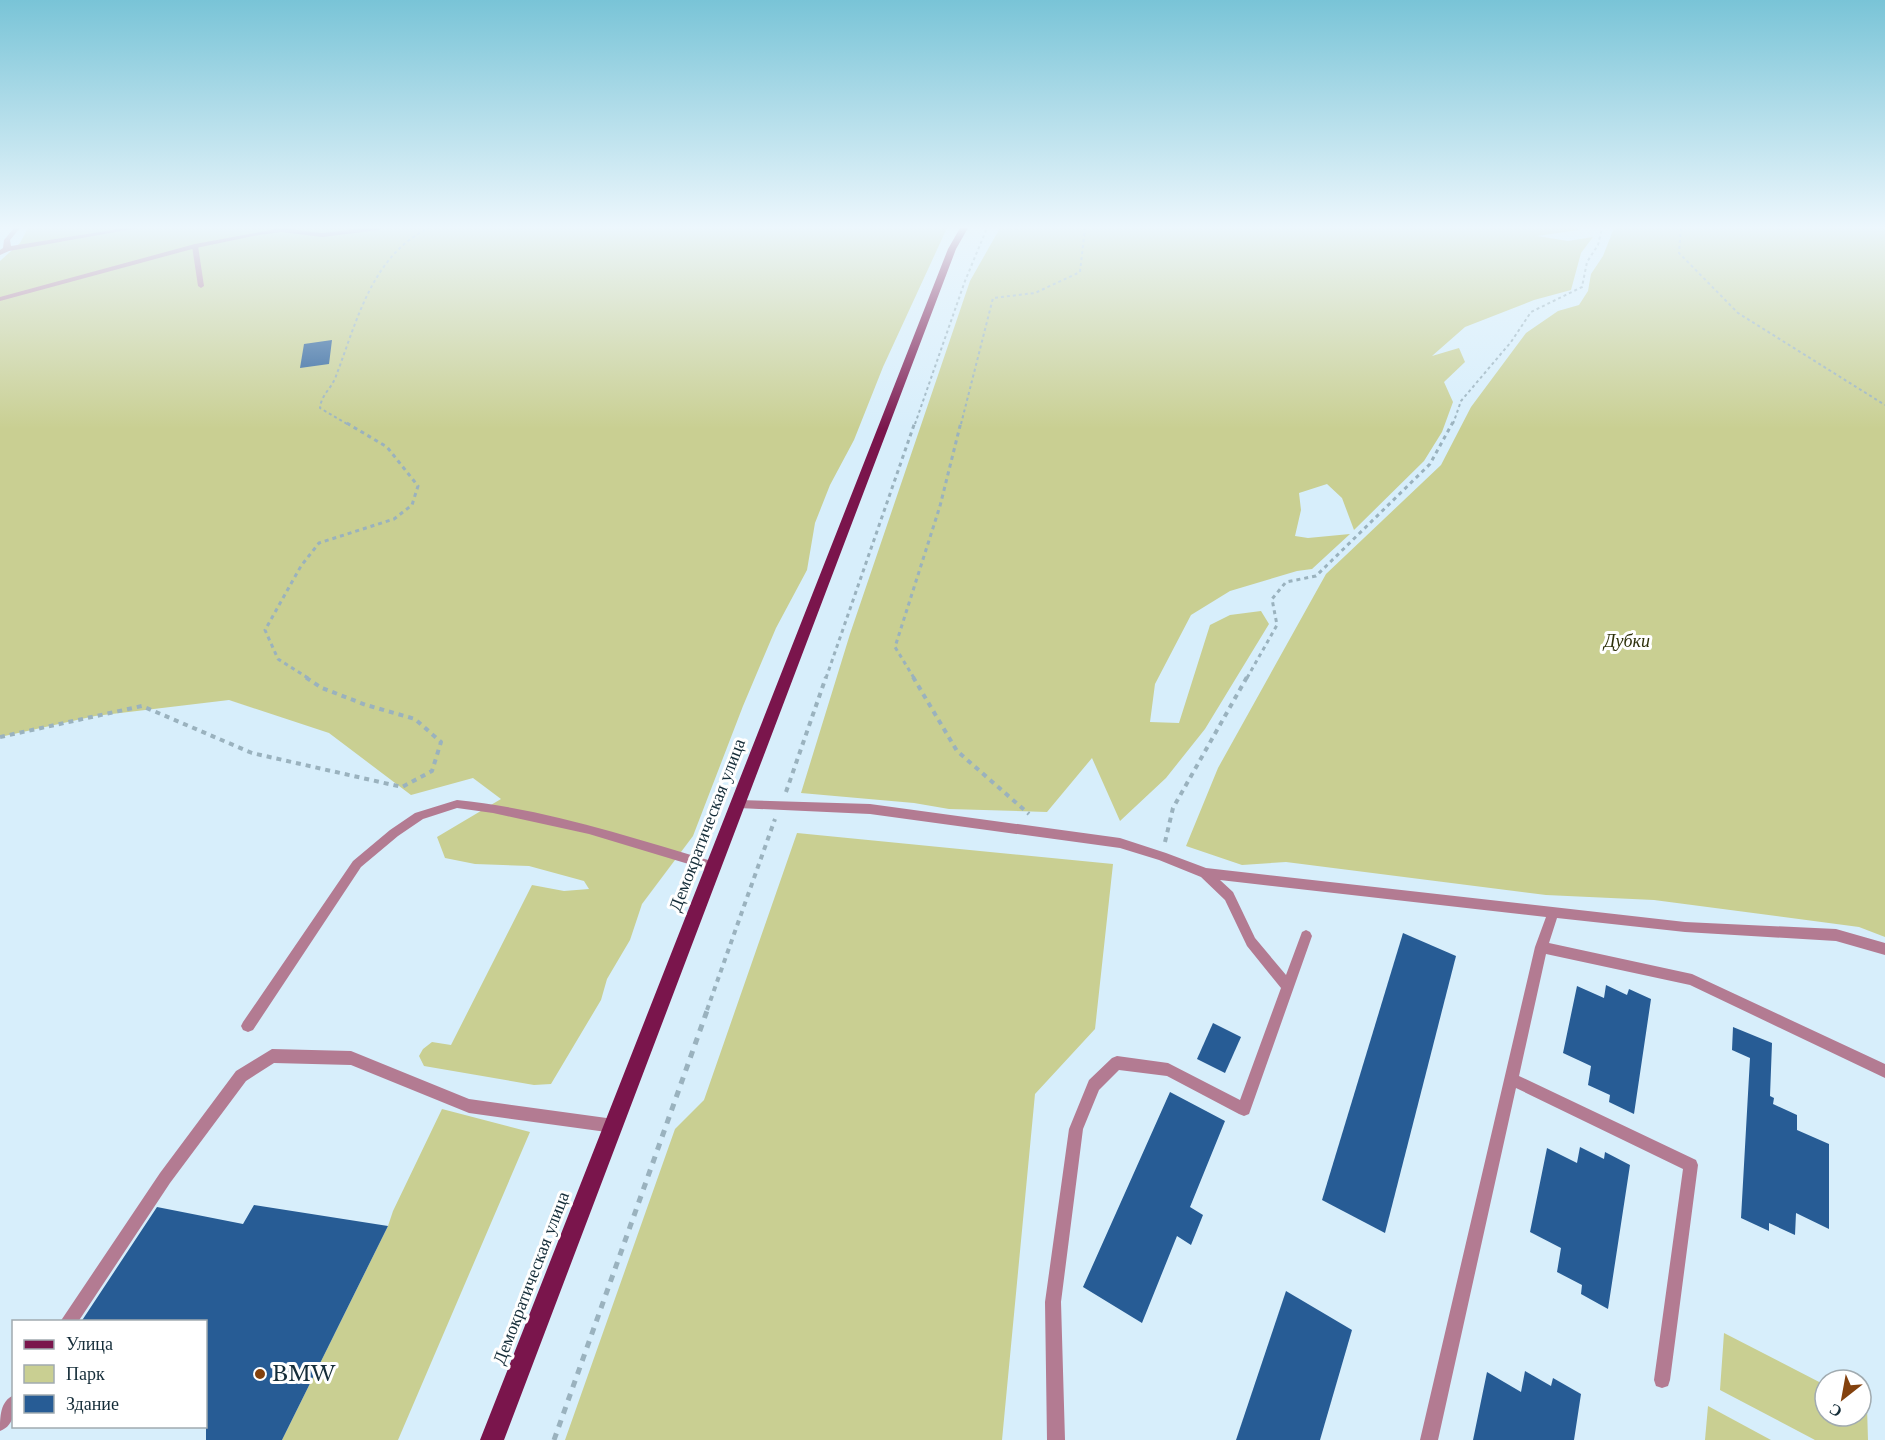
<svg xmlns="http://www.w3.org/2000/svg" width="1885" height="1440" font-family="'Libre Baskerville',serif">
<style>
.green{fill:#c9cf92}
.building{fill:#275c95}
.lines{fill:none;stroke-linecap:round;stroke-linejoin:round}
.path-far3{stroke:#9ab2be;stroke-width:2;stroke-dasharray:3 3;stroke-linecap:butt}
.path-far2{stroke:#9ab2be;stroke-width:3;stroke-dasharray:4 4;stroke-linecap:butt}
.path-far1{stroke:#9ab2be;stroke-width:4;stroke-dasharray:5 5;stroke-linecap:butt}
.path{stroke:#9ab2be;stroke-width:5;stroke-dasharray:7 7;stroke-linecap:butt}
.service{fill:#b37b92;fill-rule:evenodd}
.minor{fill:#b37b92;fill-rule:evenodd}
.primary{fill:#7a154c;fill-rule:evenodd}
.poi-dot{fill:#83410d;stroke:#fff;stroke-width:2}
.labels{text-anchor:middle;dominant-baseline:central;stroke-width:6;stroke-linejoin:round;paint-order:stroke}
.park-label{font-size:18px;font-style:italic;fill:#2d300a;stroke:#fff}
.street-label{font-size:18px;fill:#152d39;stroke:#fff}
.near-poi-label{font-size:21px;fill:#152d39;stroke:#fff;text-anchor:start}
</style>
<rect width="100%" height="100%" fill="#d7eefb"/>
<g class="green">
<path d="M 28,228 L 947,228 L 883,367 L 854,440 L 830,485 L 815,523 L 807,570 L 776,628 L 743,706 L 693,836 L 642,904 L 630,940 L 607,979 L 601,1000 L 551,1084 L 534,1085 L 424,1066 L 419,1056 L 423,1049 L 432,1042 L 451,1045 L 532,885 L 564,891 L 589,889 L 584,881 L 529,866 L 475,864 L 445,858 L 437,837 L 501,799 L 473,778 L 411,795 L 329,733 L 229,700 L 95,716 L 0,737 L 0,261 L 20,243 Z"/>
<path d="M 1000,228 L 1577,228 L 1578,230 L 1537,236 L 1568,241 L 1593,237 L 1581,253 L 1571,290 L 1534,300 L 1465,327 L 1432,356 L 1459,348 L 1465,362 L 1444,382 L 1453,402 L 1442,432 L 1424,461 L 1354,530 L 1342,498 L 1327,484 L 1299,493 L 1301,510 L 1295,536 L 1308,538 L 1350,534 L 1312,569 L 1297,571 L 1230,591 L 1191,615 L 1155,684 L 1150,722 L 1179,723 L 1210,625 L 1230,615 L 1261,611 L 1269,624 L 1205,729 L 1166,778 L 1120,821 L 1092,758 L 1047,812 L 949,809 L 914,803 L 801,793 L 850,634 L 970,281 Z"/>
<path d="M 1614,228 L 1885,228 L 1885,937 L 1859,927 L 1654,900 L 1546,895 L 1286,862 L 1242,865 L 1186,846 L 1218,768 L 1326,574 L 1441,465 L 1471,407 L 1526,333 L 1558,311 L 1579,305 L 1588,291 L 1591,274 L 1603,256 Z"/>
<path d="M 797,833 L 1113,864 L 1095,1029 L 1035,1094 L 1002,1440 L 565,1440 L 675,1129 L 704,1100 Z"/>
<path d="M 442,1109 L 530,1132 L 398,1440 L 282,1440 L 388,1226 L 393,1211 Z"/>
<path d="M 1724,1333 L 1825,1385 L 1825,1416 L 1861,1416 L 1861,1403 L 1867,1407 L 1868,1440 L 1815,1440 L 1720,1390 Z"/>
<path d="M 1708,1406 L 1771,1440 L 1705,1440 Z"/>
</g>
<g class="building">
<path d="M 332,340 L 329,364 L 300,368 L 304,344 Z"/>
<path d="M 1403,933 L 1456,956 L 1385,1233 L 1322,1200 Z"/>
<path d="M 1606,985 L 1627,995 L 1629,989 L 1651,999 L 1634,1114 L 1609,1102 L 1610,1095 L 1588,1085 L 1591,1066 L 1563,1053 L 1577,986 L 1604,998 Z"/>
<path d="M 1213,1023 L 1241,1037 L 1225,1073 L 1197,1059 Z"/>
<path d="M 1733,1027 L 1772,1043 L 1770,1096 L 1774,1098 L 1773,1104 L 1797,1115 L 1797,1130 L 1829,1144 L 1829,1229 L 1796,1213 L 1795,1235 L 1769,1223 L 1769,1231 L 1741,1218 L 1750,1058 L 1732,1050 Z"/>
<path d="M 1170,1092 L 1225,1121 L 1190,1207 L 1203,1215 L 1191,1245 L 1177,1236 L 1142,1323 L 1083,1287 Z"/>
<path d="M 1580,1147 L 1604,1159 L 1605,1152 L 1630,1165 L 1608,1309 L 1581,1294 L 1582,1285 L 1557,1272 L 1561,1248 L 1530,1232 L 1547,1148 L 1577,1163 Z"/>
<path d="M 254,1205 L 388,1226 L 282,1440 L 206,1440 L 206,1322 L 81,1322 L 157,1207 L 243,1224 Z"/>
<path d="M 1286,1291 L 1352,1330 L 1320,1440 L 1236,1440 Z"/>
<path d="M 1525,1371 L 1551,1386 L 1553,1378 L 1581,1394 L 1574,1440 L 1473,1440 L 1487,1372 L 1521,1392 Z"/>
</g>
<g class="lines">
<g class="path-far3">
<path d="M 1681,228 L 1679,253 L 1738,313 L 1885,405"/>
<path d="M 347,424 L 320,408 C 321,395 332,388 336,376 C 357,321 372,255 429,228"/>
<path d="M 915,424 L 965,281 L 987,228"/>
<path d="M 961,424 L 993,298 L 1035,293 L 1080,272 L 1085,228"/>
<path d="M 1453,424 L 1461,401 L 1511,342 L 1531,312 L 1582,287 L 1587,262 L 1598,245 L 1602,228"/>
</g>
<g class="path-far2">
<path d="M 308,678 L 278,659 L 265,630 L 301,566 L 319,543 L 394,519 L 412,505 L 418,486 L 387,447 L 345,422"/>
<path d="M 826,678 L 915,422"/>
<path d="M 914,678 L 895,647 L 940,506 L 961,422"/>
<path d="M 1247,678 L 1277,625 L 1272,599 L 1286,582 L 1316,576 L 1430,464 L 1453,422"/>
</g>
<g class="path-far1">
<path d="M 913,677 L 957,751 L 1029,814"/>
<path d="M 0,737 L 142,706 L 252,753 L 402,787 L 432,771 L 441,742 L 415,719 L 366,705 L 322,688 L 305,677"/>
<path d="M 786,792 L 826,677"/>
<path d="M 1165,842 L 1173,808 L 1247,677"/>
<path d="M 707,1010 L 775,819"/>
</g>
<path class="path" d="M 554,1440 L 708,1008"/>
<g class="service">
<path d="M 195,244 L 198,246 L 204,286 L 201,288 L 198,286 L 192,246 Z"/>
<path d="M 457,800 C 545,809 630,837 715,862 L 719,863 L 721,867 L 719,871 L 715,872 L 589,834 L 493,813 L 457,808 L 423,819 L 398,836 L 361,867 L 253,1030 L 248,1032 L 243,1030 L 241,1026 L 243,1022 L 353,861 L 390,830 L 415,813 Z"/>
<path d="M 739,800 L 870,804 L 1120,838 L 1166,853 L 1206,868 L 1685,922 L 1836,929 L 1885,943 L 1885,955 L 1836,941 L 1685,932 L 1557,918 L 1549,943 L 1692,974 L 1885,1064 L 1885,1078 L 1690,985 L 1546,954 L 1519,1076 L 1696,1160 L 1698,1165 L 1670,1380 L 1668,1386 L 1662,1388 L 1656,1386 L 1654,1380 L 1683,1169 L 1516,1088 L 1438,1440 L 1420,1440 L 1535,947 L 1546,917 L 1220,880 L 1233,892 L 1255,938 L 1286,975 L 1302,932 L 1306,930 L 1310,932 L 1312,936 L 1249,1114 L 1244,1116 L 1239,1114 L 1167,1076 L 1119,1070 L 1099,1090 L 1083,1129 L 1061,1302 L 1065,1440 L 1047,1440 L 1045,1302 L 1069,1129 L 1089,1080 L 1112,1058 L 1117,1056 L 1168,1063 L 1240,1100 L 1281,988 L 1247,946 L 1225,900 L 1201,877 L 1159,860 L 1120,848 L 870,814 L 739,808 L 735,807 L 733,804 L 735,801 Z"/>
<path d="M 272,1049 L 351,1051 L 469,1099 L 614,1119 L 619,1121 L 621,1126 L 619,1131 L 614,1133 L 469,1113 L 351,1065 L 274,1063 L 246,1081 L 170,1183 L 78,1322 L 60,1322 L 160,1173 L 236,1071 Z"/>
<path d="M 14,1395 C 14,1409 16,1425 0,1431 C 0,1417 0,1401 14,1395 Z"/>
</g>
<g class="minor">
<path d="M 14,228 L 20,228 L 10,240 L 11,246 L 125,228 L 138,228 L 9,251 L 0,255 L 0,250 L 3,248 L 4,240 Z"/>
<path d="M 281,228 L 322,233 L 366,228 L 382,228 L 379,230 L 322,237 L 281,232 L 253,236 L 196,248 L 0,301 L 0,297 L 195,244 Z"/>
</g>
<path class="primary" d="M 960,228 L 968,228 L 956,249 L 504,1440 L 480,1440 L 948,249 Z"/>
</g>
<linearGradient id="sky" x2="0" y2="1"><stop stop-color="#79c4d7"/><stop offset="0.53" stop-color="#edf7fd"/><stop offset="1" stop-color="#edf7fd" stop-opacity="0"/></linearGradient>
<rect width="1885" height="429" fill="url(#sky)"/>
<circle class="poi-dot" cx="260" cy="1374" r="6"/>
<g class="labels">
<g class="park-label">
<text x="1627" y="641">Дубки</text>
</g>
<g class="street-label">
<text transform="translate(707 825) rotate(-69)">Демократическая улица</text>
<text transform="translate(531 1278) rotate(-69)">Демократическая улица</text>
</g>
<g class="near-poi-label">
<text x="272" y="1374">BMW</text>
</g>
</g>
<rect x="12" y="1320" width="195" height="108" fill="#ffffff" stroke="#a1abb0" stroke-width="1.5"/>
<rect x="24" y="1340" width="30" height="9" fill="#7a154c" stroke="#a1abb0" stroke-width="1.5"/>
<text x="66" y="1350" font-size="18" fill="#152d39">Улица</text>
<rect x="24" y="1365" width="30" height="18" fill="#c9cf92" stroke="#a1abb0" stroke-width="1.5"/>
<text x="66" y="1380" font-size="18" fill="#152d39">Парк</text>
<rect x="24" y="1395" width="30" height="18" fill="#275c95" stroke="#a1abb0" stroke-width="1.5"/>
<text x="66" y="1410" font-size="18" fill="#152d39">Здание</text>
<g transform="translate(1843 1398) rotate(211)"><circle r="28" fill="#ffffff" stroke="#a1abb0" stroke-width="1.5"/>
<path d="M0-4.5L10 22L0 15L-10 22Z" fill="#83410d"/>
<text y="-9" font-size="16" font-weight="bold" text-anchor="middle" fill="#152d39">С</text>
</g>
</svg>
